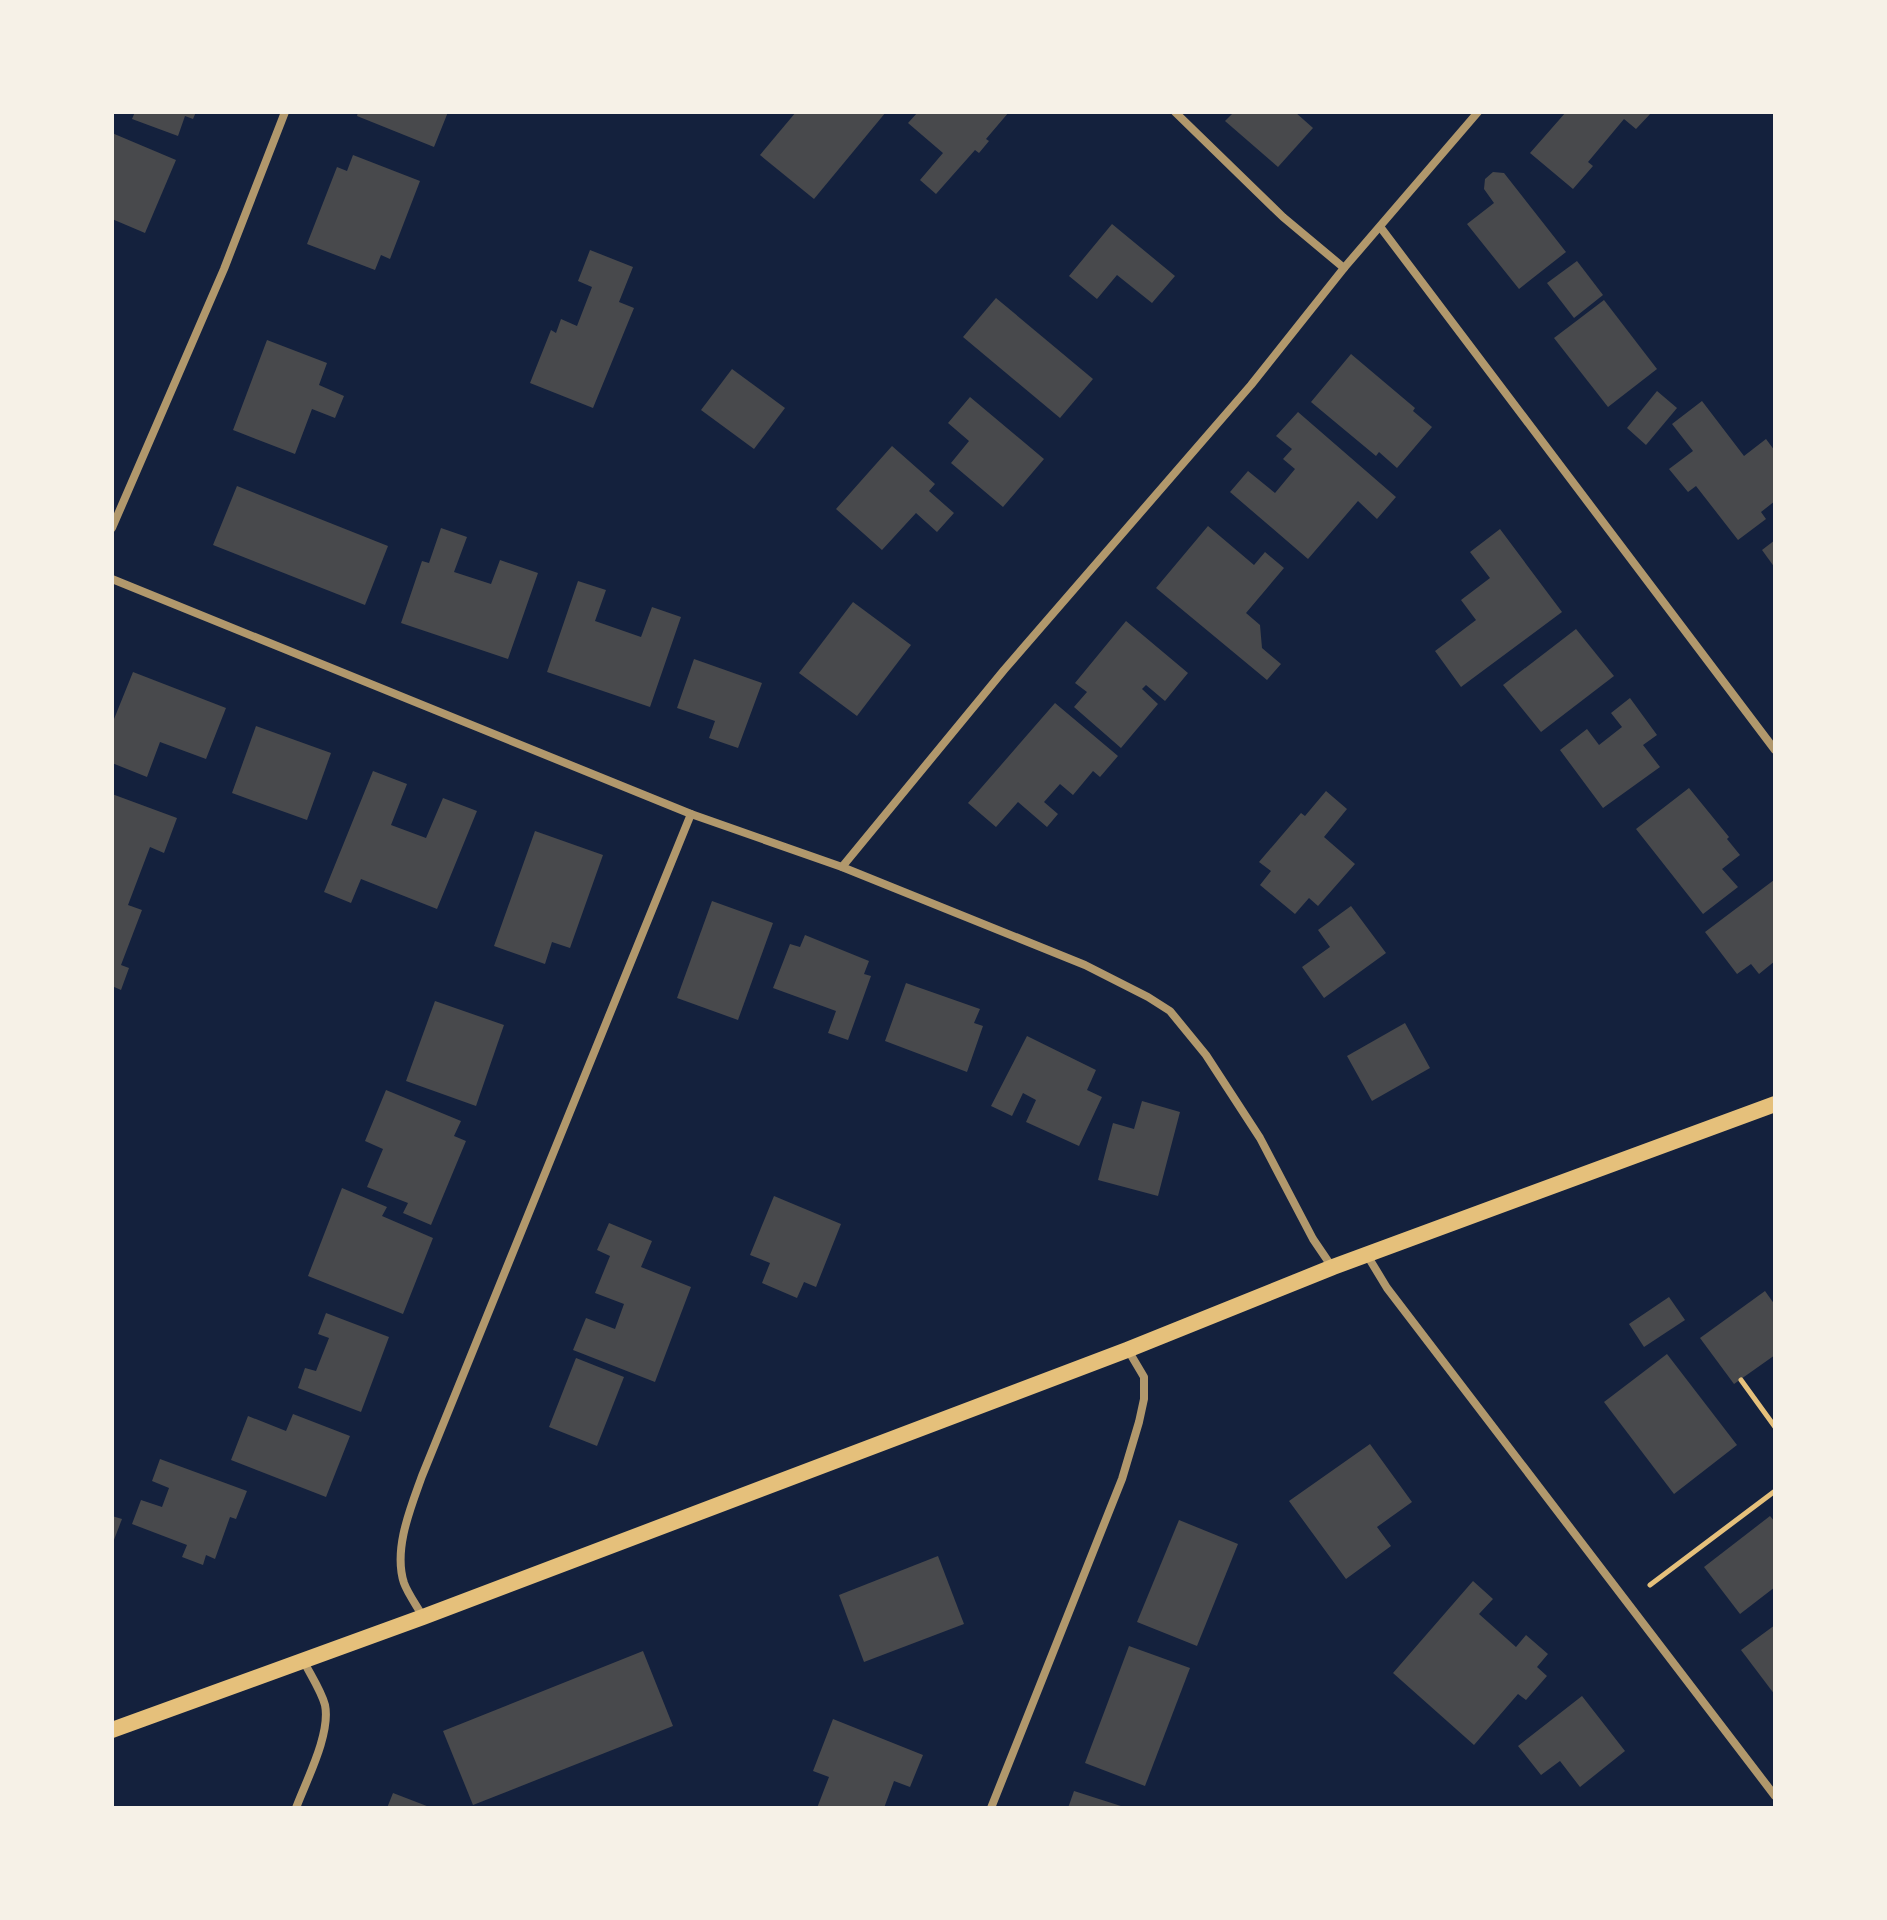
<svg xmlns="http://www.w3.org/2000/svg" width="1887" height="1920" font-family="Bitter,serif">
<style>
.building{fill:#48494c}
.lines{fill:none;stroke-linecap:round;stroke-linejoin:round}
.path{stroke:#e5c07b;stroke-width:5}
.minor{stroke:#b1986c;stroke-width:8}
.secondary{stroke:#e5c07b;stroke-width:16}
</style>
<rect width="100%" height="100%" fill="#14213d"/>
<g class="building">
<path d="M 135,112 L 196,112 L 193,119 L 185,116 L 178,136 L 132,119 Z"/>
<path d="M 358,112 L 448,112 L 434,147 L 357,116 Z"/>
<path d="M 796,112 L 886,112 L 814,199 L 760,155 Z"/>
<path d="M 918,112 L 1009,112 L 986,139 L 989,141 L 979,153 L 975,150 L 936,194 L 920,180 L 943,153 L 908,123 Z"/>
<path d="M 1234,112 L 1295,112 L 1313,128 L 1278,167 L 1225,121 Z"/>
<path d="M 1566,112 L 1652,112 L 1636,129 L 1624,119 L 1588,162 L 1593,166 L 1573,189 L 1530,153 Z"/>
<path d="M 112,133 L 176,160 L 145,233 L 112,219 Z"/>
<path d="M 353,155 L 420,181 L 390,259 L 381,255 L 375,270 L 307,244 L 337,167 L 347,171 Z"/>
<path d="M 1493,172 L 1504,173 L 1566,252 L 1519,289 L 1467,224 L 1494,203 L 1484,189 L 1485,179 Z"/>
<path d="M 1112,224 L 1175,276 L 1152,303 L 1117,275 L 1097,299 L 1069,276 Z"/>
<path d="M 590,250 L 633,267 L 619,302 L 634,308 L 593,408 L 530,383 L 551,330 L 556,333 L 561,319 L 577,326 L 592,287 L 578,281 Z"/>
<path d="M 1577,261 L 1603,295 L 1574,318 L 1547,283 Z"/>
<path d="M 996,298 L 1093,379 L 1060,418 L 963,337 Z"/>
<path d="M 1604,300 L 1657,369 L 1608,407 L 1554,338 Z"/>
<path d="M 267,340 L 327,363 L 319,385 L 344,396 L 335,418 L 312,409 L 295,454 L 233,430 Z"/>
<path d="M 1351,354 L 1415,408 L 1413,411 L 1432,427 L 1397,468 L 1379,452 L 1376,456 L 1311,402 Z"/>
<path d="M 732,369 L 785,408 L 754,449 L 701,410 Z"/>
<path d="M 1657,391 L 1677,408 L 1646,445 L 1627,428 Z"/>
<path d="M 970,397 L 1044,459 L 1003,507 L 951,463 L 969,441 L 948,423 Z"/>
<path d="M 1702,401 L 1744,456 L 1766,439 L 1775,451 L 1775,501 L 1761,512 L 1766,519 L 1738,540 L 1696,486 L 1688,492 L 1669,469 L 1693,451 L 1672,424 Z"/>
<path d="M 1298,412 L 1396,497 L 1377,519 L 1358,501 L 1308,559 L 1230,492 L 1248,471 L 1275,493 L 1295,469 L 1283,459 L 1292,449 L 1276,436 Z"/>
<path d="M 892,446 L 935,484 L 929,491 L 954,513 L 937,532 L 916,513 L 882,550 L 836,509 Z"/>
<path d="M 237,486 L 388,546 L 365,605 L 213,545 Z"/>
<path d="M 1208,526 L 1254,565 L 1265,552 L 1284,568 L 1246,613 L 1260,625 L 1262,648 L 1281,664 L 1267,680 L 1156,588 Z"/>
<path d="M 441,528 L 467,537 L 454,572 L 491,584 L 500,560 L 538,573 L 508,659 L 401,623 L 422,561 L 429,563 Z"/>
<path d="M 1500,529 L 1562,612 L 1461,687 L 1435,651 L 1476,620 L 1461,600 L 1490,578 L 1470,552 Z"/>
<path d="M 1775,540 L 1775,568 L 1762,550 Z"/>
<path d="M 578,581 L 606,590 L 595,621 L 641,637 L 652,607 L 681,617 L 650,707 L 547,672 Z"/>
<path d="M 853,602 L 911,645 L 857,716 L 799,673 Z"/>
<path d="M 1126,621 L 1188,673 L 1165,701 L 1146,685 L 1142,689 L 1158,704 L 1121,748 L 1074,707 L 1087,692 L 1075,683 Z"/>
<path d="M 1576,629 L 1614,676 L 1541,732 L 1503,685 Z"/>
<path d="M 694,659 L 762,683 L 738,748 L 709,738 L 715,721 L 677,708 Z"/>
<path d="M 133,672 L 226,708 L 206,759 L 160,742 L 147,777 L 112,763 L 112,724 Z"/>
<path d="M 1630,698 L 1657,735 L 1643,745 L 1660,767 L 1603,808 L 1560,750 L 1587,729 L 1599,745 L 1622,727 L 1611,713 Z"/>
<path d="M 1055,703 L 1118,756 L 1100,777 L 1093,771 L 1073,795 L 1060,784 L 1044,802 L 1058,814 L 1047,827 L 1018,802 L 996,827 L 968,803 Z"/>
<path d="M 256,726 L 331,753 L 307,820 L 232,793 Z"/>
<path d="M 373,771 L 407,784 L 391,825 L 426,838 L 443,798 L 477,811 L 437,909 L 361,879 L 351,903 L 324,892 Z"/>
<path d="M 1689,788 L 1729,837 L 1727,839 L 1740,855 L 1722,869 L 1738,887 L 1703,914 L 1636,829 Z"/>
<path d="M 1326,791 L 1347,809 L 1324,837 L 1355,864 L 1318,906 L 1309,898 L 1295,914 L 1260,885 L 1271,871 L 1259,862 L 1301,813 L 1305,816 Z"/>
<path d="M 112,794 L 177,818 L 164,853 L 150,847 L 128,905 L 142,910 L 121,965 L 129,968 L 121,990 L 112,986 Z"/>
<path d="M 535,831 L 603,855 L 570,948 L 552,942 L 545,964 L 494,946 Z"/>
<path d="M 1774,880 L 1775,961 L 1759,974 L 1751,964 L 1737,974 L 1705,932 Z"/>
<path d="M 712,901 L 773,923 L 738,1020 L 677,998 Z"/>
<path d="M 1351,906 L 1386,953 L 1324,998 L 1302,967 L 1330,947 L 1318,930 Z"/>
<path d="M 805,935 L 869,961 L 864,974 L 871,976 L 848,1040 L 828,1033 L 836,1011 L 773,988 L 790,944 L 800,947 Z"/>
<path d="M 906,983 L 980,1009 L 974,1023 L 983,1026 L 967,1072 L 885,1041 Z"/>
<path d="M 435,1001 L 504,1025 L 476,1106 L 406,1081 Z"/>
<path d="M 1405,1023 L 1430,1068 L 1372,1101 L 1347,1056 Z"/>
<path d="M 1027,1036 L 1096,1070 L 1087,1090 L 1102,1097 L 1079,1146 L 1026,1122 L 1036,1100 L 1023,1093 L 1012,1116 L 991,1106 Z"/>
<path d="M 386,1090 L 461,1121 L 454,1136 L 466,1141 L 431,1225 L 403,1213 L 408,1203 L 367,1187 L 383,1149 L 365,1141 Z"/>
<path d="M 1142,1101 L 1180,1112 L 1158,1196 L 1098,1180 L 1113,1123 L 1134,1129 Z"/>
<path d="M 342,1188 L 387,1207 L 382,1216 L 433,1238 L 403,1314 L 308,1276 Z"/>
<path d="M 774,1196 L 841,1224 L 816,1287 L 804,1282 L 797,1298 L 762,1283 L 770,1263 L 750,1255 Z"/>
<path d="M 609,1223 L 652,1241 L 641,1267 L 691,1287 L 655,1382 L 573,1350 L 586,1318 L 615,1329 L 624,1304 L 595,1293 L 610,1256 L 597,1250 Z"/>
<path d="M 1765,1291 L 1775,1305 L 1775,1355 L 1734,1384 L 1700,1338 Z"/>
<path d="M 1669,1297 L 1685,1320 L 1644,1347 L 1629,1324 Z"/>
<path d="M 326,1313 L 389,1337 L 361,1412 L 298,1388 L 305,1368 L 316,1371 L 329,1338 L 318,1334 Z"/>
<path d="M 1667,1354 L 1737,1445 L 1674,1494 L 1604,1402 Z"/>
<path d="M 576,1358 L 624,1377 L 597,1446 L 549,1427 Z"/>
<path d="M 293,1414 L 350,1436 L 326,1497 L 231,1460 L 248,1416 L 286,1431 Z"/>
<path d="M 1370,1444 L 1412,1502 L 1377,1527 L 1391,1546 L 1346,1579 L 1289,1501 Z"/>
<path d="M 160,1459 L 247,1491 L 236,1519 L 230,1517 L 215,1559 L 206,1555 L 203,1565 L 182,1557 L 187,1545 L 132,1524 L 141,1500 L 162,1507 L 169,1488 L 152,1481 Z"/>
<path d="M 112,1516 L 122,1519 L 112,1545 Z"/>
<path d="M 1770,1516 L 1775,1522 L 1775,1587 L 1740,1614 L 1704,1567 Z"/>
<path d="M 1179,1520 L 1238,1544 L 1197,1646 L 1137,1622 Z"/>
<path d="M 938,1556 L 964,1624 L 864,1662 L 839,1595 Z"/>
<path d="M 1473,1581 L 1493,1599 L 1479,1614 L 1516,1647 L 1526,1635 L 1548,1654 L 1537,1667 L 1547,1676 L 1526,1700 L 1518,1694 L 1474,1745 L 1393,1673 Z"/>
<path d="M 1775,1625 L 1775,1695 L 1741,1650 Z"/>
<path d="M 1129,1646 L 1190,1668 L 1145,1786 L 1085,1763 Z"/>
<path d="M 643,1651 L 673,1726 L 473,1805 L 443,1731 Z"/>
<path d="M 1582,1696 L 1625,1751 L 1580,1787 L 1560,1761 L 1541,1775 L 1518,1746 Z"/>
<path d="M 833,1719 L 923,1755 L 910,1787 L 894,1781 L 884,1808 L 817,1808 L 829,1777 L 813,1771 Z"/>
<path d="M 1074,1791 L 1124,1807 L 1124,1808 L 1068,1808 Z"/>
<path d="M 393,1793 L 432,1808 L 387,1808 Z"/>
</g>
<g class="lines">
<g class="path">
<path d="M 1741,1380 L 1775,1427"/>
<path d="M 1650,1585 L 1775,1491"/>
</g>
<g class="minor">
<path d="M 1175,112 L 1283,217 L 1344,268"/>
<path d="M 1381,228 L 1775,750"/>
<path d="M 112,528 L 224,269 L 285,112"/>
<path d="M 112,579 L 691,814 L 842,867 L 1085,965 L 1148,997 L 1170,1011 L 1206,1055 L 1260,1138 L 1313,1239 L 1332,1267"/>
<path d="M 842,867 L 1004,670 L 1251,385 L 1344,268 L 1478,112"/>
<path d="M 1367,1255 L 1387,1288 L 1775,1796"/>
<path d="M 423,1617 C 417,1606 408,1594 404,1583 C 393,1549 411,1507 422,1476 L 691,814"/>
<path d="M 296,1808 C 306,1781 331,1734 325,1705 C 321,1690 310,1674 303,1660"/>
<path d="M 991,1808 L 1122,1479 L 1139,1422 L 1144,1399 L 1144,1377 L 1128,1350"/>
</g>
<path class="secondary" d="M 112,1730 L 423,1617 L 1127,1350 L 1333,1267 L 1775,1104"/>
</g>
<rect width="1887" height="1920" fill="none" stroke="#f6f1e7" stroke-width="228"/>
</svg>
